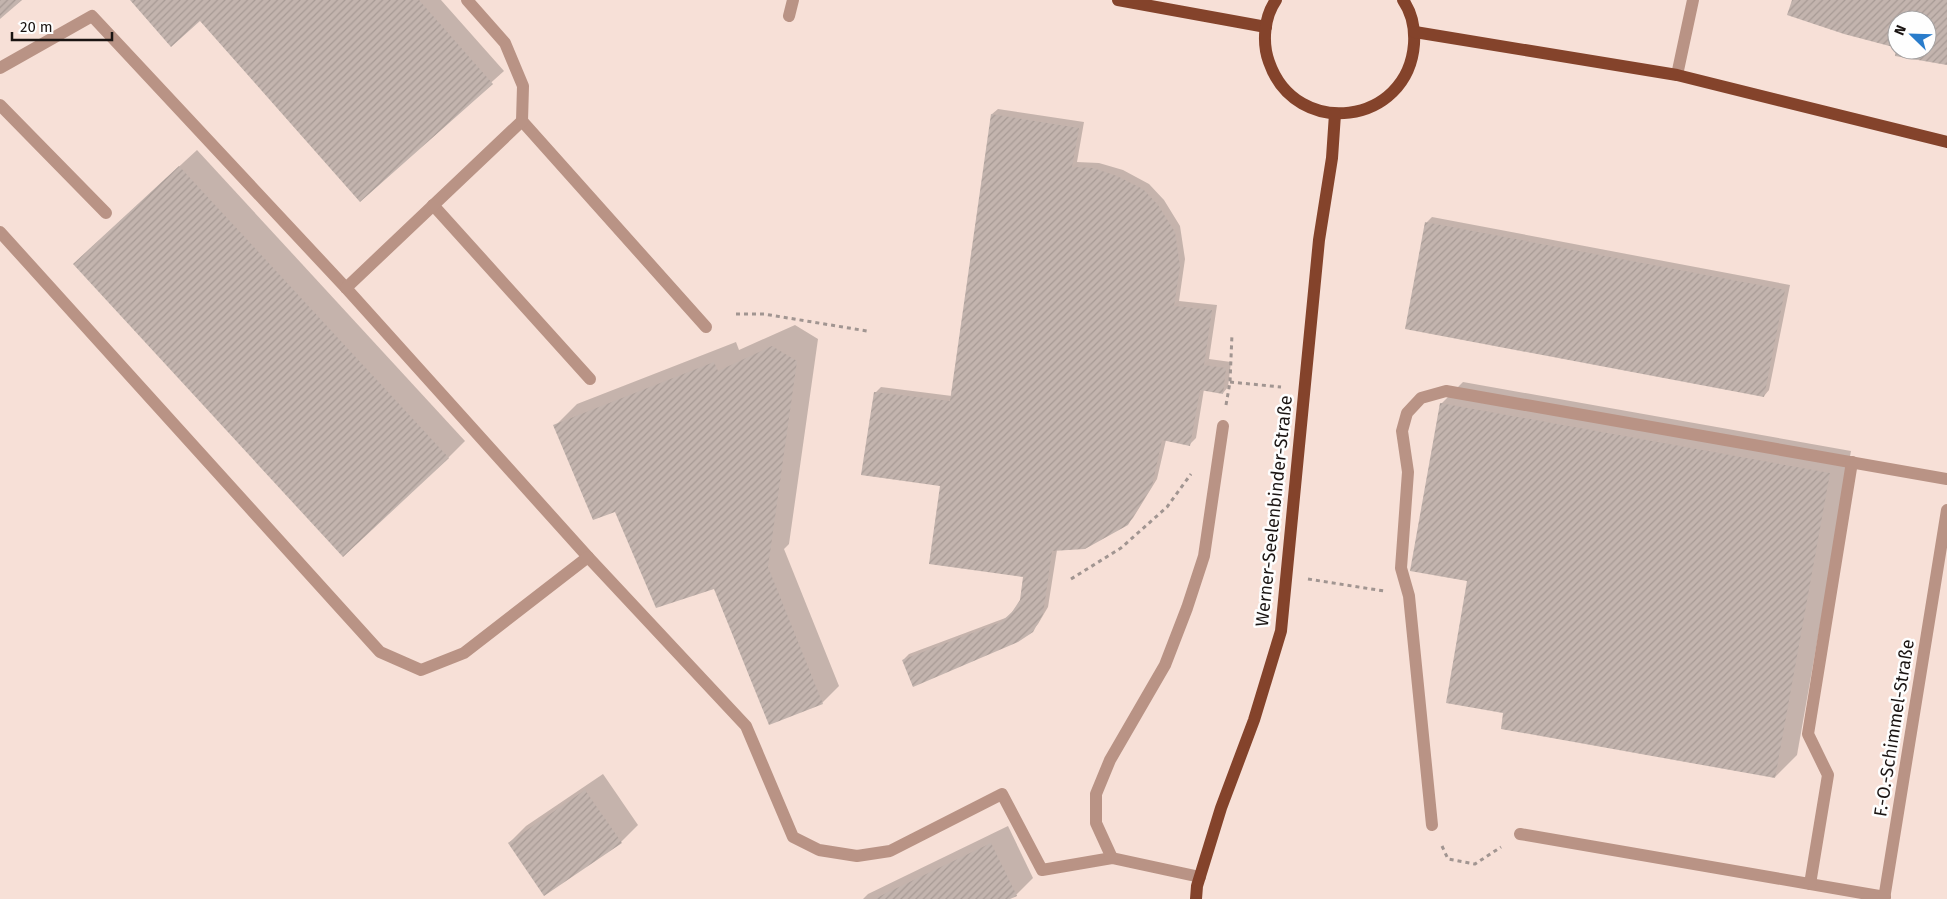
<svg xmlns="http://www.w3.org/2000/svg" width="1947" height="899" font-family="'Fira Sans',sans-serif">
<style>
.built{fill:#f7e0d7;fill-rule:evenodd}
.shadow{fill:#0003}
.building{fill:url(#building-hatch)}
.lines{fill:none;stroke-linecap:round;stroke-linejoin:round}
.path{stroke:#a19591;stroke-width:3;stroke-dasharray:4 4;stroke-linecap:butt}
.minor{stroke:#b99385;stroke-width:12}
.major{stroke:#84432b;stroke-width:12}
.labels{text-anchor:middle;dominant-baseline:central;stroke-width:5;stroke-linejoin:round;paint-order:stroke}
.street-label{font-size:18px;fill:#1a1412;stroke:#fefefe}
</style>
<defs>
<pattern id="building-hatch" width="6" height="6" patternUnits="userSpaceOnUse" patternTransform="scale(1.25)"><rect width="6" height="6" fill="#c3b4ae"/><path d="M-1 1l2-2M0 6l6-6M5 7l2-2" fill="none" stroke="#a79a95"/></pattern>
</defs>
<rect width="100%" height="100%" fill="#fdede7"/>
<path class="built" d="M 0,0 L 1947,0 L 1947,899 L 0,899 ZM 1897,20 L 1927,20 L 1927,50 L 1897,50 Z"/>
<g class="shadow">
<path d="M 131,0 L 441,0 L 504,71 L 360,200 L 200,19 Z"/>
<path d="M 998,109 L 1084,122 L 1077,162 L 1099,163 L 1123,170 L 1149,184 L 1164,200 L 1180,226 L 1185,259 L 1179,301 L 1217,305 L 1209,359 L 1231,362 L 1228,387 L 1223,393 L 1204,389 L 1196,438 L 1190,444 L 1166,440 L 1157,479 L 1133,518 L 1127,524 L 1057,550 L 1048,607 L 1038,624 L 1032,631 L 903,660 L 909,654 L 1008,617 L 1021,601 L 1025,576 L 941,485 L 875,393 L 881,387 L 952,396 L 992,114 Z"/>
<path d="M 197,150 L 465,441 L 448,458 L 92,247 Z"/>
<path d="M 1432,217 L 1790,285 L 1769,390 L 1764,396 L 1406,328 L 1427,222 Z"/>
<path d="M 795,325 L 818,339 L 789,544 L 784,549 L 839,686 L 822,703 L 715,588 L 616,511 L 555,426 L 577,404 L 736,342 L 739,350 Z"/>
<path d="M 1463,382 L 1851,451 L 1797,755 L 1775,777 L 1505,712 L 1441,404 Z"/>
<path d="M 603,774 L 638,825 L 621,842 L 509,843 L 526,826 Z"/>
<path d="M 1008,826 L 1033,878 L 1016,895 L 1008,899 L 863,899 L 868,894 Z"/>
</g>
<g class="building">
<path d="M 0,0 L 22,0 L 0,19 Z"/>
<path d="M 130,0 L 419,0 L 493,84 L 360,202 L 200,21 L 171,47 Z"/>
<path d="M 1792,0 L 1947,0 L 1947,65 L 1895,56 L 1896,50 L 1927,50 L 1927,20 L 1897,20 L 1897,48 L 1844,34 L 1787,15 Z"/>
<path d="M 991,114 L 1079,128 L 1072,167 L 1093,168 L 1117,176 L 1143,189 L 1158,205 L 1175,232 L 1180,266 L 1174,306 L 1212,310 L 1204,365 L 1226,368 L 1223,394 L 1200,390 L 1190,446 L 1162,440 L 1152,486 L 1128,525 L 1085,549 L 1052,551 L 1043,614 L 1033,632 L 1018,642 L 913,687 L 902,660 L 1001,622 L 1012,612 L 1020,600 L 1023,577 L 929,564 L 940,486 L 861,475 L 874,392 L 950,401 Z"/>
<path d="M 179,166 L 449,458 L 343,557 L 73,264 Z"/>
<path d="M 1425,222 L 1785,290 L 1764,397 L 1405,329 Z"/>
<path d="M 772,346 L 797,361 L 768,567 L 823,704 L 769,725 L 714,589 L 656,608 L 615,512 L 593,520 L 553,425 L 714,362 L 718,371 Z"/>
<path d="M 1440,403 L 1830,473 L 1775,778 L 1501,729 L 1503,713 L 1446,703 L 1467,581 L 1410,571 Z"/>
<path d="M 585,790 L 622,843 L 544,896 L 508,843 Z"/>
<path d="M 991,843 L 1017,896 L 1010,899 L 874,899 Z"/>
</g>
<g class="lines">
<g class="path">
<path d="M 736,314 L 764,314 L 867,331"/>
<path d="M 1230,382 L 1281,387"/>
<path d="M 1226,405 L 1230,382 L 1232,334"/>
<path d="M 1071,579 L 1121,548 L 1167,507 L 1191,474"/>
<path d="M 1308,579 L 1384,591"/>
<path d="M 1442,846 L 1448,859 L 1475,864 L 1501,847"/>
</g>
<g class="minor">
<path d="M 789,16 L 793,0"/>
<path d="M 0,68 L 92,16 L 346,288 L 588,557 L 746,726 L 793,837 L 819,850 L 857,856 L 890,851 L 1002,794 L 1042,870 L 1112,858 L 1200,877"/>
<path d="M 1677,75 L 1693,0"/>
<path d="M 0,105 L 106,213"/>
<path d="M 522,121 L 706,327"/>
<path d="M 433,205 L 590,379"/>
<path d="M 0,232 L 380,652 L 421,670 L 464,653 L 588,557"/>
<path d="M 346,288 L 522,121 L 523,86 L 505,43 L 467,0"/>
<path d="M 1432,825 L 1409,596 L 1401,568 L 1408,472 L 1402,431 L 1407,413 L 1421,398 L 1446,391 L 1947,479"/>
<path d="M 1520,834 L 1885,897"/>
<path d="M 1112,858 L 1096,823 L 1096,794 L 1110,760 L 1165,665 L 1187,608 L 1204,556 L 1223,426"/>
<path d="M 1810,884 L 1828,775 L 1808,734 L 1852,462"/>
<path d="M 1884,899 L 1947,510"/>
</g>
<g class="major">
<path d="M 1118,0 L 1266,27"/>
<path d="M 1276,0 C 1264,17 1262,43 1269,62 C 1296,140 1408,125 1414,44 C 1415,28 1412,13 1403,0"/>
<path d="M 1415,32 L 1677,75 L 1947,142"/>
<path d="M 1196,899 L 1197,886 L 1221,808 L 1254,720 L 1281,631 L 1319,240 L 1332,158 L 1335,114"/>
</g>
</g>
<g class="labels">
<g class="street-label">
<text transform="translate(1274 511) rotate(-84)">Werner-Seelenbinder-Straße</text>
<text transform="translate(1894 728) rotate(-81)">F.-O.-Schimmel-Straße</text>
</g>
</g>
<g transform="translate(1912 35) rotate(293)"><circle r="24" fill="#fefefe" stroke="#a3a0a0"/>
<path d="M0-4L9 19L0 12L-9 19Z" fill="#297ccb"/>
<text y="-8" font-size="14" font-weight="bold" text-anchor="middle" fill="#1a1412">N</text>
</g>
<path d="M12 32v8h100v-8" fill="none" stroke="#1a1412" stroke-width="2.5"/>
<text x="20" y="32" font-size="15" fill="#1a1412" stroke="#fefefe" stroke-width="4" paint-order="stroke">20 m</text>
</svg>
